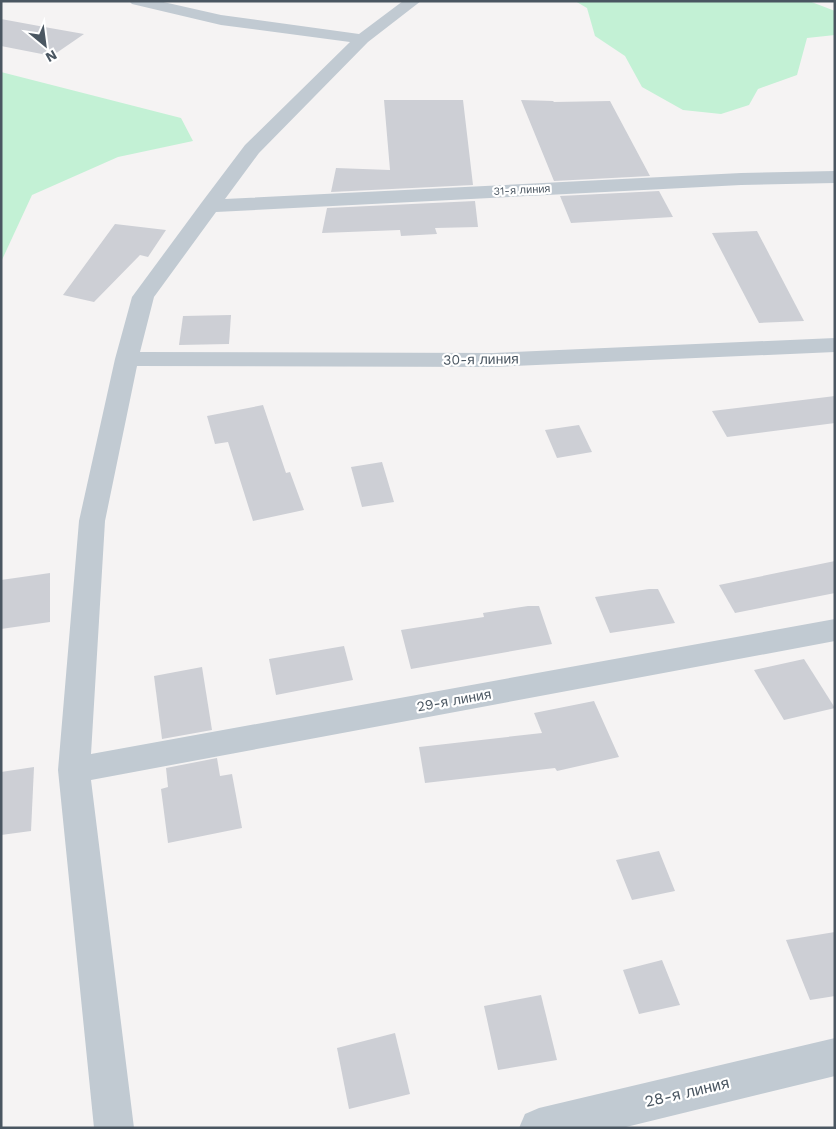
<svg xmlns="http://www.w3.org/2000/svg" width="836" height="1129" font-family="'Work Sans',sans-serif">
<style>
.green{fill:#c3f1d5}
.building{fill:#cdcfd5}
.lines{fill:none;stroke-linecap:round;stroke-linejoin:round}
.street{fill:#c1cad2;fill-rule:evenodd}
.labels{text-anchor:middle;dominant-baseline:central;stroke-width:4.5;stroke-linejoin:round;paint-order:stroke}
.far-street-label{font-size:11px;fill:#4a5661;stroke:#fff}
.street-label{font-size:14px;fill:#4a5661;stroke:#fff}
.near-street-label{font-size:16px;fill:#4a5661;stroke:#fff}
</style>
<rect width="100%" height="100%" fill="#f5f3f3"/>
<g class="green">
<path d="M 575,1 L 809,1 L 835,11 L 835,35 L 807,38 L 797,75 L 758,89 L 749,105 L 721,114 L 683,110 L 642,87 L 625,56 L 595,36 L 587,8 Z"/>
<path d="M 1,72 L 181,118 L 193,141 L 118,157 L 32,195 L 1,262 Z"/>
</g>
<g class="building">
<path d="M 1,19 L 50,28 L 84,34 L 52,56 L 1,46 Z"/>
<path d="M 384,100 L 463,100 L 473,185 L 331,192 L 336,168 L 390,170 Z"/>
<path d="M 521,100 L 553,101 L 554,102 L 610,101 L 650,176 L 554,181 Z"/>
<path d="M 659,191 L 673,217 L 571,223 L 560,196 Z"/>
<path d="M 475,201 L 478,227 L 435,228 L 437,234 L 401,236 L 400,230 L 322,233 L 327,208 Z"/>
<path d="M 115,224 L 166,230 L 148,257 L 140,255 L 94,302 L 63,295 Z"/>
<path d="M 757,231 L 804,321 L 759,323 L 712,233 Z"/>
<path d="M 231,315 L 229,344 L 179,345 L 183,316 Z"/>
<path d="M 835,396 L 835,423 L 727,437 L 712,411 Z"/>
<path d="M 263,405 L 286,473 L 290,472 L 304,510 L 253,521 L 228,442 L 215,444 L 207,416 Z"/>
<path d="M 579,425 L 592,452 L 557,458 L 545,430 Z"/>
<path d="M 382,462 L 394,502 L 362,507 L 351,467 Z"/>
<path d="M 835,561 L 835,593 L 735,613 L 719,585 Z"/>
<path d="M 50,573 L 50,622 L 1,629 L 1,580 Z"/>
<path d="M 649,589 L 658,589 L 675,623 L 610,633 L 595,597 Z"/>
<path d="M 528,606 L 539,606 L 552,644 L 411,669 L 401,630 L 484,617 L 483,613 Z"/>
<path d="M 344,646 L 353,680 L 276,695 L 269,659 Z"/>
<path d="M 804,659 L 835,708 L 784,720 L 754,670 Z"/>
<path d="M 202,667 L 212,730 L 162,739 L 154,676 Z"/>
<path d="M 594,701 L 619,757 L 557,771 L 555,768 L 425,783 L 419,747 L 542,733 L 534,713 Z"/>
<path d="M 217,758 L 220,776 L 232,774 L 242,828 L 168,843 L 161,789 L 168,787 L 166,768 Z"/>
<path d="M 34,767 L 31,831 L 1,835 L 1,772 Z"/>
<path d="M 659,851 L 675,891 L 632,900 L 616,860 Z"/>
<path d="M 835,932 L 835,996 L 810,1000 L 786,940 Z"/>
<path d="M 662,960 L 680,1005 L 639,1014 L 623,970 Z"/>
<path d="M 541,995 L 557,1060 L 498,1070 L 484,1006 Z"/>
<path d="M 395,1033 L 410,1094 L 349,1109 L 337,1048 Z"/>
</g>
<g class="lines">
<g class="street">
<path d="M 129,1 L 159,1 L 221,15 L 359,34 L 403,1 L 421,1 L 368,42 L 259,153 L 225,199 L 741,173 L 835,171 L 835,183 L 741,185 L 216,212 L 154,297 L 140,352 L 493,353 L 835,338 L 835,352 L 493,367 L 137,366 L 105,521 L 91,754 L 835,619 L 835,641 L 91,780 L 134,1128 L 94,1128 L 58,770 L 79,521 L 115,359 L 132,297 L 202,202 L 245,145 L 350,42 L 221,25 L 132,4 Z"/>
<path d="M 835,1038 L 835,1076 L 622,1128 L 519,1128 L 525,1114 L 539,1108 Z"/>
</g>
</g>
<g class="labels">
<g class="far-street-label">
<text transform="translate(522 190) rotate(-3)">31-я линия</text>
</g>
<g class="street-label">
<text transform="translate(481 359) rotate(-1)">30-я линия</text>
<text transform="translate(454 700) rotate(-10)">29-я линия</text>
</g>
<g class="near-street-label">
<text transform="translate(687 1092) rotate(-13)">28-я линия</text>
</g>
</g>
<rect width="836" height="1129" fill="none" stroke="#4a5661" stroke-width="5"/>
<g transform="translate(45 45) rotate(151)" stroke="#ffffff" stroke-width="4" paint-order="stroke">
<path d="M0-4L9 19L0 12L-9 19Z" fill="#4a5661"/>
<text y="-8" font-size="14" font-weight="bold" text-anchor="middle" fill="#4a5661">N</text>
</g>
</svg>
